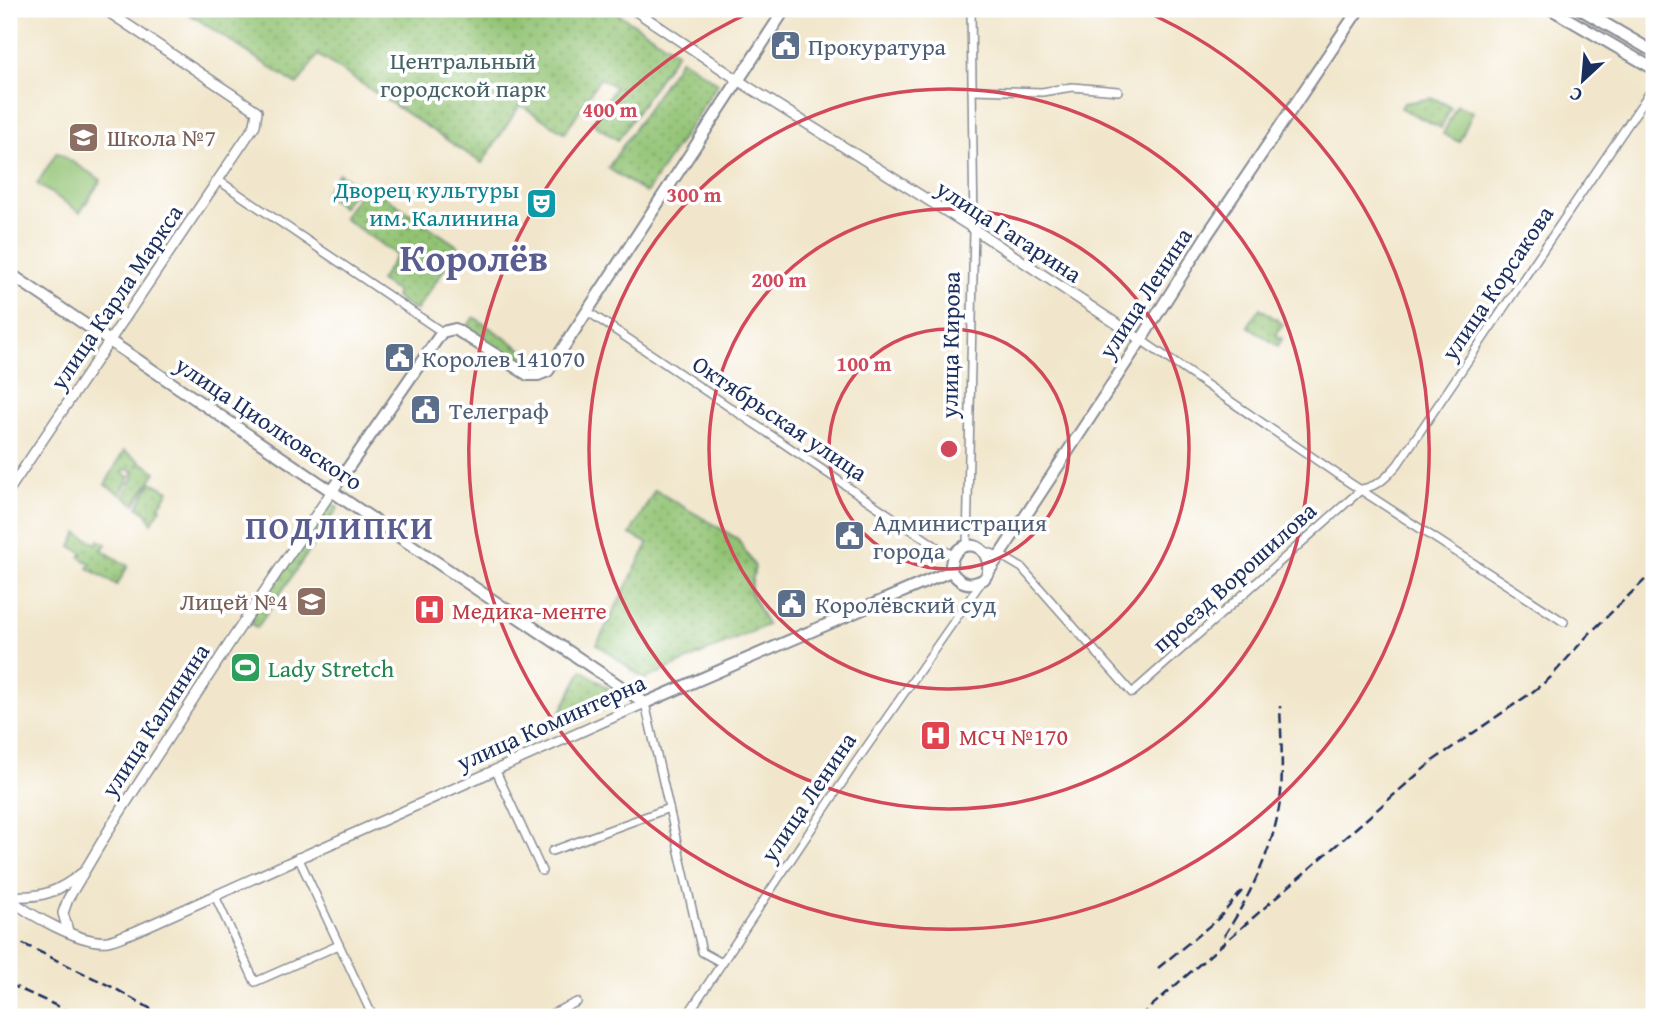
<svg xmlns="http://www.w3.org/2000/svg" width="1663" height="1026" font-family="'Gentium Book Plus',serif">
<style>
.grass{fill:url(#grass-dots);stroke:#567968;stroke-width:2}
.pitch{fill:#92c373;stroke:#567968;stroke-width:2}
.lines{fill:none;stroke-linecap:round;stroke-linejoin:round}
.minor-casing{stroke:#868a94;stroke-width:10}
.tertiary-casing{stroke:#868a94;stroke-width:12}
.secondary-casing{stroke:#868a94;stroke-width:14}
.minor{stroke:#fff;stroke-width:7}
.tertiary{stroke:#fff;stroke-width:9}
.secondary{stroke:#fff;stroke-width:10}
.rail{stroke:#1b2f5e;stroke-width:2.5;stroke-dasharray:10 5;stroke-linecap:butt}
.ring{fill:none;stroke:#d1495b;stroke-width:3.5}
.labels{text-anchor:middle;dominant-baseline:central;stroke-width:7;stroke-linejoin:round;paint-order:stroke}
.service-label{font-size:24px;fill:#4e5e75;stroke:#fff;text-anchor:start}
.park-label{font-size:24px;fill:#456365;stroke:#fff}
.education-label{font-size:24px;fill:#785e54;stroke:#fff;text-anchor:start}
.culture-label{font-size:24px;fill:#0d838f;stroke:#fff;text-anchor:end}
.street-label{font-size:24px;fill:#1b2f5e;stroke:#fff}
.health-label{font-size:24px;fill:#be3a42;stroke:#fff;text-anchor:start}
.leisure-label{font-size:24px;fill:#27864d;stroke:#fff;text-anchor:start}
.district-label{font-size:32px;font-weight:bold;letter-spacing:2px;fill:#5a5d90;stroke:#fff}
.town-label{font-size:38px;font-weight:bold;fill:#5a5d90;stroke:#fff}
.centre{fill:#d1495b;stroke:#fff;stroke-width:3.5}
.ring-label{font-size:21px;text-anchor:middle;font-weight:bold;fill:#d1495b;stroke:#fff;stroke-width:7;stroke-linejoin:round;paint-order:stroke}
</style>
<defs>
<pattern id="grass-dots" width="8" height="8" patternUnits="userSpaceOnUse" patternTransform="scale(1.75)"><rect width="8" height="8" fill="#92c373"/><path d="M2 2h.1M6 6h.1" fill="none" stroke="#769f62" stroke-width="1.8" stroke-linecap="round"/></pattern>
</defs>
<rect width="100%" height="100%" fill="#fff"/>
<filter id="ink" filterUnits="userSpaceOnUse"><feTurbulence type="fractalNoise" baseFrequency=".0143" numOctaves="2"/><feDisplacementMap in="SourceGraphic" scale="14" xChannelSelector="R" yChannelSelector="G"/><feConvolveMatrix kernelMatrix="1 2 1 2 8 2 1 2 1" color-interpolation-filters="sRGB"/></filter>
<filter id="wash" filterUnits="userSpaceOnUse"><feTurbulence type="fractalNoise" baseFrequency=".00686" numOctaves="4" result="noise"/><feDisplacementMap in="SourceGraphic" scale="28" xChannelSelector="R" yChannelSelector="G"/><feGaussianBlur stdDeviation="1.57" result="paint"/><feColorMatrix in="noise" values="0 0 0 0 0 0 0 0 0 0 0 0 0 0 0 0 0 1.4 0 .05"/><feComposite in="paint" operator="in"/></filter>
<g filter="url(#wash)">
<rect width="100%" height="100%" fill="#f1e6cb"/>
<g class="grass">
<path d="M 182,9 L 611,9 L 677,52 L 618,140 L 592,123 L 615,87 L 600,78 L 565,133 L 520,105 L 482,163 L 318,55 L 297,85 Z"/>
<path d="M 681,59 L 718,83 L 646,193 L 608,168 Z"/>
<path d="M 1433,98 L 1451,107 L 1441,128 L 1401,108 L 1404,103 Z"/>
<path d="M 339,173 L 357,186 L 342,207 L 324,194 Z"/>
<path d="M 366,184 L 459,247 L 416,311 L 395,297 L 397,292 L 380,281 L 397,255 L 343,218 Z"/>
<path d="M 1260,308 L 1283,324 L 1276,335 L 1282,339 L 1278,346 L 1248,326 Z"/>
<path d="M 474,317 L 545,365 L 540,370 L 529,372 L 464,331 Z"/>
<path d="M 124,451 L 140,461 L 137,467 L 141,462 L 156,472 L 135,504 L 123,496 L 134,477 L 132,475 L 134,471 L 125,469 L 123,473 L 130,477 L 120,494 L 105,485 Z"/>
<path d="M 151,482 L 169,491 L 159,506 L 161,508 L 152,523 L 147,513 L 138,507 Z"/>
<path d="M 655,490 L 738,539 L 755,567 L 750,591 L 767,625 L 645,679 L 597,644 L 648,544 L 630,534 Z"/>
<path d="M 328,502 L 338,508 L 257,628 L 248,621 Z"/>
<path d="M 78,533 L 97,544 L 99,540 L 106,544 L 102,550 L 128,566 L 117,585 L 88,568 L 91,564 L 80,557 L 83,553 L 71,546 Z"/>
<path d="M 582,670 L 626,700 L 551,731 Z"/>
</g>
<g class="pitch">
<path d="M 1457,105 L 1473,112 L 1459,142 L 1443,134 Z"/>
<path d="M 57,152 L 101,180 L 80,212 L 37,184 Z"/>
</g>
</g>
<g filter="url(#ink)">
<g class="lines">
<defs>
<g id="minor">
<path d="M 972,90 L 1042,92 L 1072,87 L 1118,91"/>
<path d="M 218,180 L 442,332"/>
<path d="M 587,311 L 937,547 L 953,555"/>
<path d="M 1141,340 L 1350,483 L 1564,622"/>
<path d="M 967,545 L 974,229 L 971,9"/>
<path d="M 985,551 L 1005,558 L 1022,568 L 1132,693 L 1362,489 C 1380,485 1386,478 1398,464 L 1654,86"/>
<path d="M 645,703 L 702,952 L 722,963"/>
<path d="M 495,769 L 542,871"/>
<path d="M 552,851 L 669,808"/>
<path d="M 298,857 L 373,1017"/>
<path d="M 215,896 L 255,982 L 339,945"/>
<path d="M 544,1017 L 577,1002"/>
<path d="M 686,1017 L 854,765 L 982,581"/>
</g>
<g id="tertiary">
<path d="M 633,9 L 747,86 L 974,229 L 1141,340"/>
<path d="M 9,490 L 255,125 L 257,111 L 104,9"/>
<path d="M 9,896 C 41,898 57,893 82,873"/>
<path d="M 9,898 C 28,914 82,945 108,941 C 116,939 125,935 134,932 L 645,703"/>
<path d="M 68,931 L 63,913 L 68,899 L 113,823 L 233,638 L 332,491"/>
</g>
<g id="secondary">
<path d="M 1551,9 L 1654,69"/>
<path d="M 1580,9 L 1654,52"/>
<path d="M 9,273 L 645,703 L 951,571"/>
<path d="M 332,491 L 442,332 L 455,329 L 528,375 L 538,375 L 548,371 L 785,9"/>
<path d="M 951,571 C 960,584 970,587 984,579 L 1141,340 L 1207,235 L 1359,9"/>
<path d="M 951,571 C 948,538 991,536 988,571"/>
</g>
</defs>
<use href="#minor" class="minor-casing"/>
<use href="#tertiary" class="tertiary-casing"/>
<use href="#secondary" class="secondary-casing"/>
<use href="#minor" class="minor"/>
<use href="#tertiary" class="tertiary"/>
<use href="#secondary" class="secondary"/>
<g class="rail">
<path d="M 1224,936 C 1251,895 1277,841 1281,792 C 1283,763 1281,734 1280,706"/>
<path d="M 9,937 L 114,988 L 165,1017"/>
<path d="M 1158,968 L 1219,918 L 1242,891"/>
<path d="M 9,984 L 81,1017"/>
<path d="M 1139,1017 L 1434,760 L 1531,693 L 1550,678 L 1588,635 L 1654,571"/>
</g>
</g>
</g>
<g class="ring">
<circle cx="949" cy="449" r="120"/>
<circle cx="949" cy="449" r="240"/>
<circle cx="949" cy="449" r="360"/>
<path d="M1140 9A480 480 0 1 1 758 9"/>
</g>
<defs>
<symbol id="civic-square" viewBox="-11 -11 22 22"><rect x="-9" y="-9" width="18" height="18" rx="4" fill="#5c6f8a" stroke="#fff"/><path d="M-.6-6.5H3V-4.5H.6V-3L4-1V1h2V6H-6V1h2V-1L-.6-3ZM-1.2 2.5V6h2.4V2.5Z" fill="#fff"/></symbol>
<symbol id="school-square" viewBox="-11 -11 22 22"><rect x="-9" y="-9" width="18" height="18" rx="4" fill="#8d6e63" stroke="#fff"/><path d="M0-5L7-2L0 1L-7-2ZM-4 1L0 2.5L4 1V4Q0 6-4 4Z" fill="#fff"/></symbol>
<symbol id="theatre-square" viewBox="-11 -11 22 22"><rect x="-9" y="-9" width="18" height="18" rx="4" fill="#0f9aa8" stroke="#fff"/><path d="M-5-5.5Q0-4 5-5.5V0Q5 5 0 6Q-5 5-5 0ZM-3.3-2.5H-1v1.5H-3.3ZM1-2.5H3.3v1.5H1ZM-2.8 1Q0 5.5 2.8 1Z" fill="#fff"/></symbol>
<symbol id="hospital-square" viewBox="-11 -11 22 22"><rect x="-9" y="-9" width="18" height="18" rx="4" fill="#e0444e" stroke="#fff"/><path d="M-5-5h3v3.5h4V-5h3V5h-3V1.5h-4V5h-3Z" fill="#fff"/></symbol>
<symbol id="stadium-square" viewBox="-11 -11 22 22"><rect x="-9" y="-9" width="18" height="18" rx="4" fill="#2e9e5b" stroke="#fff"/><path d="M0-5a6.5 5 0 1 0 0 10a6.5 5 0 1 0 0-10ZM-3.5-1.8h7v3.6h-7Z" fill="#fff"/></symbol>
</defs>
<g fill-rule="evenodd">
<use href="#civic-square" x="768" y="28" width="35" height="35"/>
<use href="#school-square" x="66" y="120" width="35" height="35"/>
<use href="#theatre-square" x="524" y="186" width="35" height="35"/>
<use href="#civic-square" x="382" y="340" width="35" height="35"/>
<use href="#civic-square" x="408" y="392" width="35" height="35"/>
<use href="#civic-square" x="832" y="518" width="35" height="35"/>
<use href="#school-square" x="294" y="584" width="35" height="35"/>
<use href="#civic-square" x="774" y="586" width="35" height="35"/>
<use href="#hospital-square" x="412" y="592" width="35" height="35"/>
<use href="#stadium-square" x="228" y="650" width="35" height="35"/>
<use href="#hospital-square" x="918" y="718" width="35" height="35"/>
</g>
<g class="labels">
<g class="service-label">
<text x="808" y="46">Прокуратура</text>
<text x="422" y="358">Королев 141070</text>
<text x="449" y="410">Телеграф</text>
<text x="873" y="522">Администрация<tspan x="873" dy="28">города</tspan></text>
<text x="815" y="604">Королёвский суд</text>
</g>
<g class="park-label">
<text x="463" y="60">Центральный<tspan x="463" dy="28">городской парк</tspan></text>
</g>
<g class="education-label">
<text x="107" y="137">Школа №7</text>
<text x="288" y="601" text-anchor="end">Лицей №4</text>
</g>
<g class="culture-label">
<text x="519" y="189">Дворец культуры<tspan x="519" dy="28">им. Калинина</tspan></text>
</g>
<g class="street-label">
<text transform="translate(1009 231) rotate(33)">улица Гагарина</text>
<text transform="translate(1497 283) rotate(-56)">улица Корсакова</text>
<text transform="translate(1145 293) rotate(-57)">улица Ленина</text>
<text transform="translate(116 297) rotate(-56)">улица Карла Маркса</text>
<text transform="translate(950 345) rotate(-89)">улица Кирова</text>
<text transform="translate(780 418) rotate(34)">Октябрьская улица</text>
<text transform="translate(269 423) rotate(34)">улица Циолковского</text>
<text transform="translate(1234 577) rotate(-42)">проезд Ворошилова</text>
<text transform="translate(155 720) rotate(-57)">улица Калинина</text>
<text transform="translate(551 722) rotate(-24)">улица Коминтерна</text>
<text transform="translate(808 797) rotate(-56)">улица Ленина</text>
</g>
<g class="health-label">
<text x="452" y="610">Медика-менте</text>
<text x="959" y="736">МСЧ №170</text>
</g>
<g class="leisure-label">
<text x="268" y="668">Lady Stretch</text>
</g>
<g class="district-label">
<text x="340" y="527">ПОДЛИПКИ</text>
</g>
<g class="town-label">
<text x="474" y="257">Королёв</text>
</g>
</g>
<circle cx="949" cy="449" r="10" class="centre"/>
<g class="ring-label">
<text x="610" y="117">400 m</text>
<text x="694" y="202">300 m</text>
<text x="779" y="287">200 m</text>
<text x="864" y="371">100 m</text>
</g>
<rect width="1663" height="1026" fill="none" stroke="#fff" stroke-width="35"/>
<g transform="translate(1583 80) rotate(206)" stroke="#ffffff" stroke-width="5" paint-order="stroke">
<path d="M0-5L12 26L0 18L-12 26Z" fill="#1b2f5e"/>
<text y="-10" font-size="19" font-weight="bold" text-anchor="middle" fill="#1b2f5e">С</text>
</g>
</svg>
